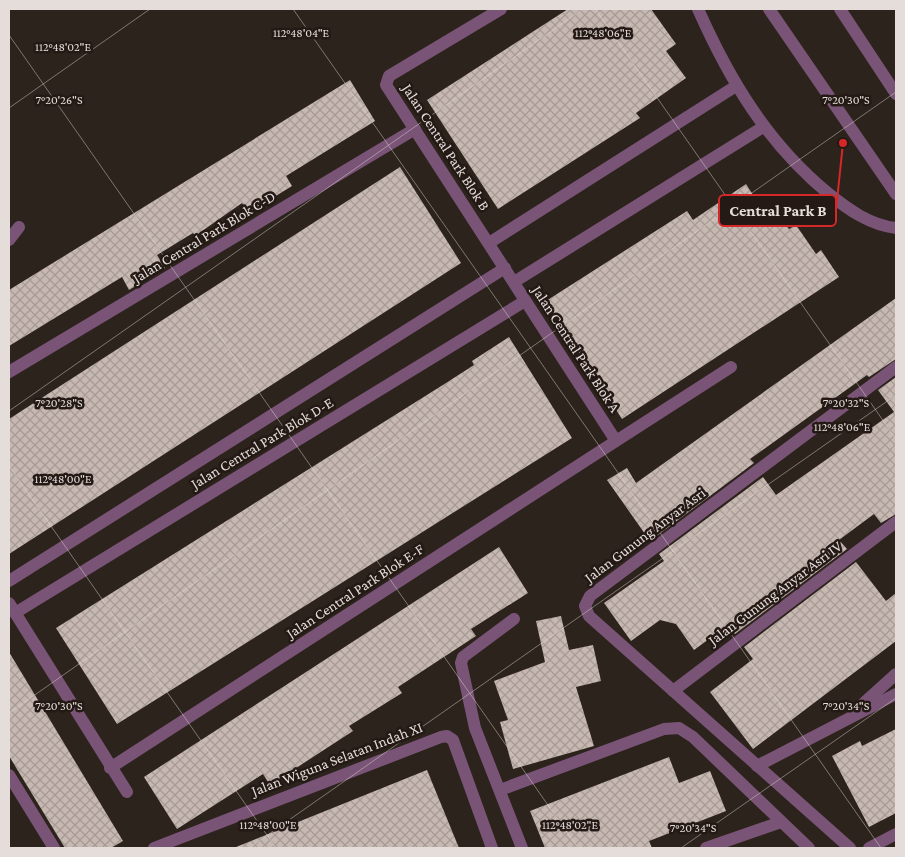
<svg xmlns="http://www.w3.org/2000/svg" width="905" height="857" font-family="'Crimson Pro',serif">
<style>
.building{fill:url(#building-cross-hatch)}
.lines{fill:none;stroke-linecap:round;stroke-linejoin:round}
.minor{stroke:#7a5477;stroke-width:12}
.ticks{fill:none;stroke:#e4ddd9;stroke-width:1;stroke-opacity:0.45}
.labels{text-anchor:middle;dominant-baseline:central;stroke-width:5;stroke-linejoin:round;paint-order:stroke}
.street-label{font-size:15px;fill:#e4ddd9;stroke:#241914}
.ticks-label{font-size:12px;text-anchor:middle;fill:#e4ddd9;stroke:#241914;stroke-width:5;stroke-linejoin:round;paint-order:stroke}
.leader{fill:none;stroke:#d62828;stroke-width:2}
.callout-dot{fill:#d62828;stroke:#241914;stroke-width:2}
.callout{fill:#241914;stroke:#d62828;stroke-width:2}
.callout-label{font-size:16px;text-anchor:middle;font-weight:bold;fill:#e4ddd9}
</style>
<defs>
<pattern id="building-cross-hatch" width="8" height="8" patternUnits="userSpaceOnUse" patternTransform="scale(1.25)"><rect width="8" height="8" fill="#c7b8b1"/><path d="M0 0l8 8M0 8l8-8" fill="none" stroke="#a69a95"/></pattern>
</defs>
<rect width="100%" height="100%" fill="#2d231d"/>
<g class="building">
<path d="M 568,9 L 651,9 L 676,44 L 666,51 L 686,78 L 636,113 L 640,118 L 498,209 L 427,100 Z"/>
<path d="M 350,80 L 375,121 L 286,176 L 292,186 L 248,213 L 242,203 L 195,236 L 193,233 L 157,255 L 165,268 L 129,290 L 122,277 L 9,346 L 9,290 Z"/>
<path d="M 400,167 L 461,263 L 9,554 L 9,419 Z"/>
<path d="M 746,184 L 767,217 L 777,210 L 789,229 L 796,225 L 816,254 L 821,250 L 839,277 L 622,419 L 546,301 L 687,211 L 693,220 Z"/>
<path d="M 896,298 L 896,359 L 869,377 L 867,375 L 750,459 L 754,463 L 650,541 L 607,480 L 627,468 L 636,483 Z"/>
<path d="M 509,337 L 572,438 L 117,724 L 56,628 L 446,383 L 474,365 L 472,361 Z"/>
<path d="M 896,377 L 896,514 L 881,523 L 874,514 L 839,540 L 847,549 L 735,634 L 728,625 L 694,650 L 676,624 L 660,620 L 631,641 L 604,603 L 664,561 L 659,554 L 763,477 L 776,495 L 894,412 L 878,390 Z"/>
<path d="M 499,547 L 528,593 L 471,629 L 476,636 L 398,687 L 402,693 L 349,726 L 353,731 L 270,785 L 263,774 L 177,829 L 144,777 Z"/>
<path d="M 856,562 L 886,601 L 896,593 L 896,641 L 753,749 L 710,692 L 753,659 L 744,647 Z"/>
<path d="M 561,616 L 569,650 L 593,645 L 601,681 L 576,687 L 594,746 L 513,769 L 500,722 L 508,720 L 494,681 L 545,662 L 536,621 Z"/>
<path d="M 9,652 L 123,841 L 111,848 L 65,848 L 9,756 Z"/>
<path d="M 896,729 L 896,813 L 869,827 L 832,756 L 860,741 L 862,746 Z"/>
<path d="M 669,757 L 679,783 L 710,771 L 726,811 L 649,841 L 652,848 L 545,848 L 530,811 Z"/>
<path d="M 427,770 L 459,848 L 236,848 L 236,847 Z"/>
</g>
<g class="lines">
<g class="minor">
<path d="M 501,9 L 389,76 L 386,85 L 616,441 L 731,367"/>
<path d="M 698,9 C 730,81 768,144 829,194 C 849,210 870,225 896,228"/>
<path d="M 769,9 L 896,194"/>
<path d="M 840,9 L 896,94"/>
<path d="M 9,240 L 19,227"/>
<path d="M 489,243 L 736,86"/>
<path d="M 514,282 L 763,127"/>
<path d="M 9,372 L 415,129"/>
<path d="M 9,581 L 505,268"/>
<path d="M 9,603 L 127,792"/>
<path d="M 15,613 L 525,301"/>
<path d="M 514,619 L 463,657 L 461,663 L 475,728 L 522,848"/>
<path d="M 673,691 L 896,522"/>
<path d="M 855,711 L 896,674"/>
<path d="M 757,766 L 896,694"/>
<path d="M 110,768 L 616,441"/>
<path d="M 9,775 L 54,848"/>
<path d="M 500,790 L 664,729 L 679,728 L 693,737 L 809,848"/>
<path d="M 154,848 L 441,737 L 447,736 L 453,740 L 492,848"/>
<path d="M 706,848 L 781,822"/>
<path d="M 850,848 L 589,616 L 585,606 L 590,596 L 896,367"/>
<path d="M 869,848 L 896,834"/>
</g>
</g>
<path class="ticks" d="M 293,9 L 881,848M 595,9 L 896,439M 9,35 L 578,848M 9,108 L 150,9M 9,411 L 583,9M 9,466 L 276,848M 9,713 L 896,92M 249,848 L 896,395M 681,848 L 896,698"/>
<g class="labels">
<g class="street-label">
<text transform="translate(446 147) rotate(57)">Jalan Central Park Blok B</text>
<text transform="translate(204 237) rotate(-31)">Jalan Central Park Blok C-D</text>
<text transform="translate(576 349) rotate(57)">Jalan Central Park Blok A</text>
<text transform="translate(262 443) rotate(-31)">Jalan Central Park Blok D-E</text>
<text transform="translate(645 535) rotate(-37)">Jalan Gunung Anyar Asri</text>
<text transform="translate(355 591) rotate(-33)">Jalan Central Park Blok E-F</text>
<text transform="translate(775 593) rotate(-37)">Jalan Gunung Anyar Asri IV</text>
<text transform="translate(337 759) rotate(-21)">Jalan Wiguna Selatan Indah XI</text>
</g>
</g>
<g class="ticks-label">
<text x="301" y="37">112°48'04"E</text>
<text x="603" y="37">112°48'06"E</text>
<text x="63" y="51">112°48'02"E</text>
<text x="59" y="104">7°20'26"S</text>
<text x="846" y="104">7°20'30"S</text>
<text x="59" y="407">7°20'28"S</text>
<text x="846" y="407">7°20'32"S</text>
<text x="842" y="431">112°48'06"E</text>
<text x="63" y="483">112°48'00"E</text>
<text x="59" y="710">7°20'30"S</text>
<text x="846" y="710">7°20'34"S</text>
<text x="268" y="829">112°48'00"E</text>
<text x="570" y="829">112°48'02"E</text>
<text x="693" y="832">7°20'34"S</text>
</g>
<path class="leader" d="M843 143L836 210"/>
<circle class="callout-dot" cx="843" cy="143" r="5"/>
<rect class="callout" x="719" y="195" width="117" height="31" rx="5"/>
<g class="callout-label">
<text x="778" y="216">Central Park B</text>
</g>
<rect width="905" height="857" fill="none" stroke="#e4ddd9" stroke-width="20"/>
</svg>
